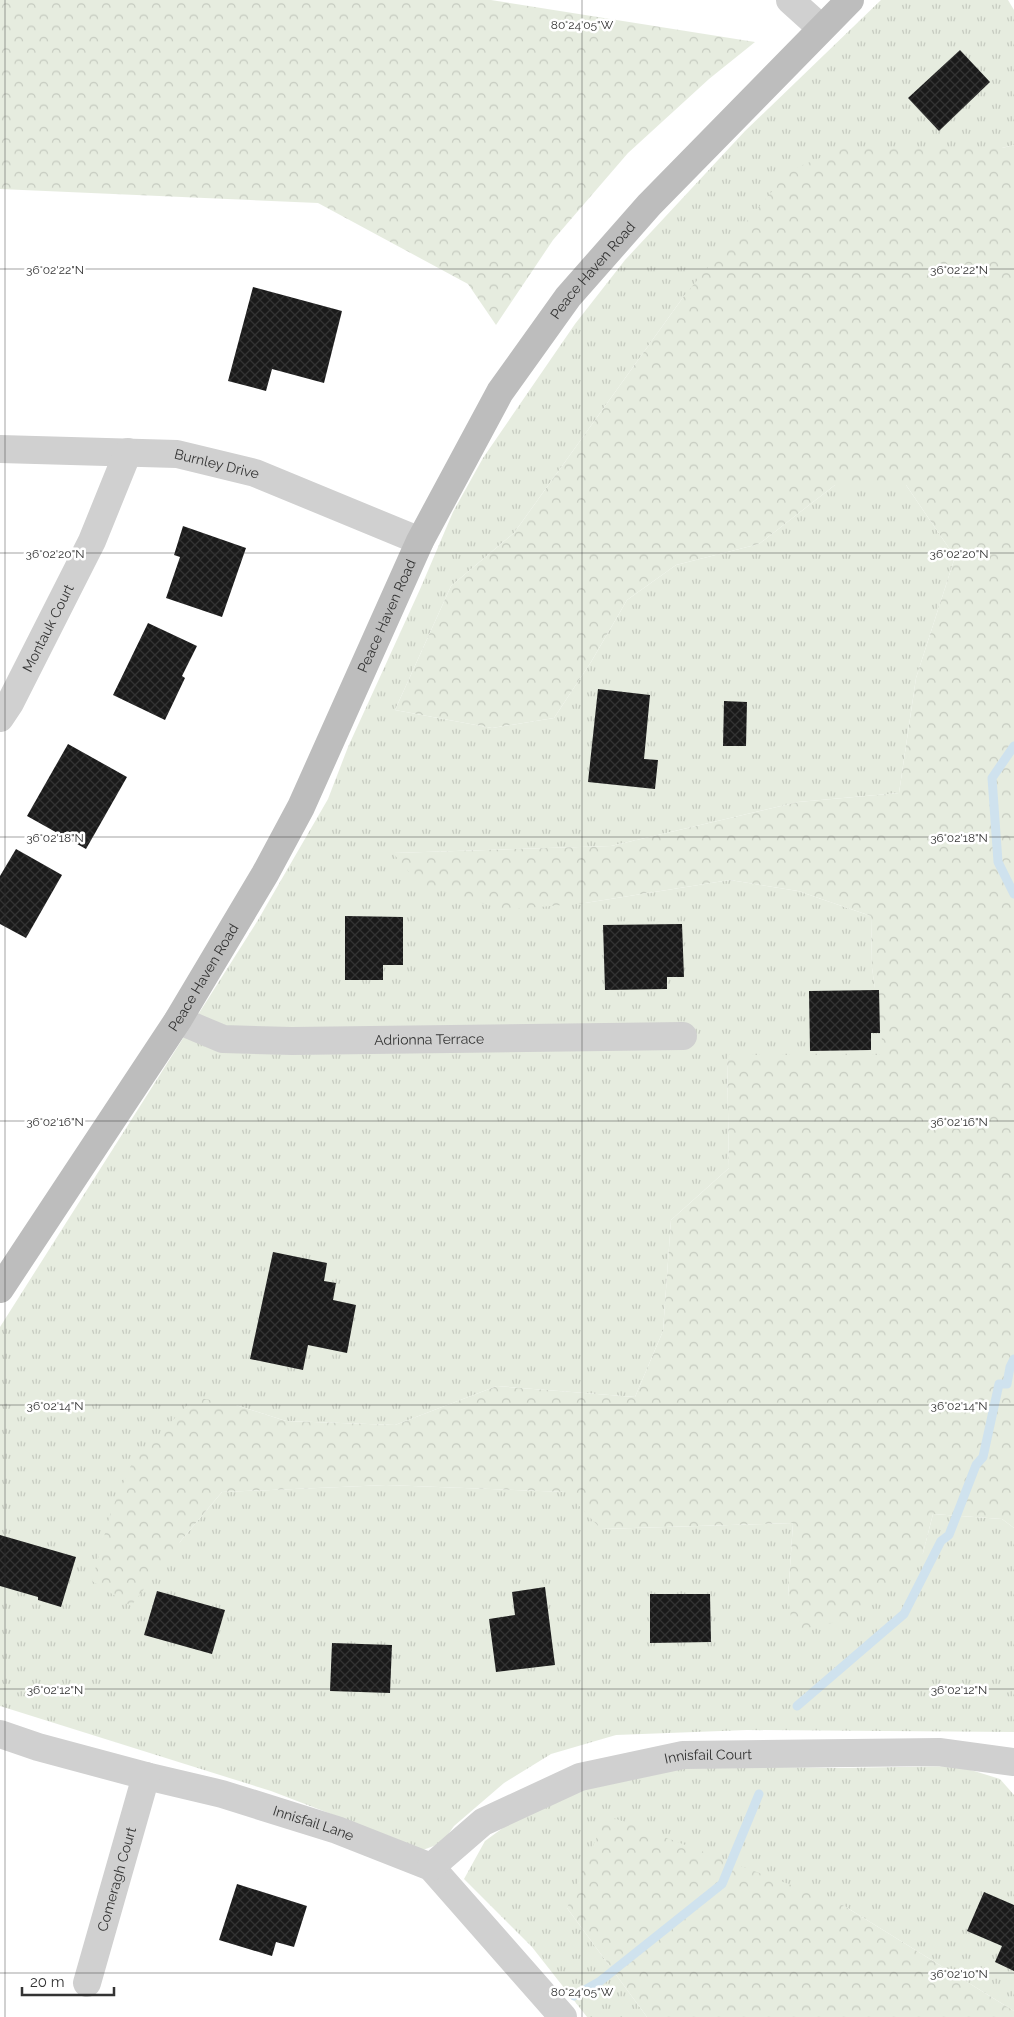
<svg xmlns="http://www.w3.org/2000/svg" width="1014" height="2017" font-family="Raleway,sans-serif">
<style>
.grass{fill:url(#grass-tufts)}
.forest{fill:url(#forest-crowns)}
.lines{fill:none;stroke-linecap:round;stroke-linejoin:round}
.stream{stroke:#cfe2ee;stroke-width:9}
.building{fill:url(#building-cross-hatch)}
.street{stroke:#d0d0d0;stroke-width:28}
.secondary{stroke:#bdbdbd;stroke-width:28}
.ticks{fill:none;stroke:#333;stroke-width:1;stroke-opacity:0.45}
.labels{text-anchor:middle;dominant-baseline:central;stroke-width:5;stroke-linejoin:round;paint-order:stroke}
.street-label{font-size:14px;fill:#333;stroke:#fff}
.ticks-label{font-size:12px;text-anchor:middle;fill:#333;stroke:#fff;stroke-width:5;stroke-linejoin:round;paint-order:stroke}
</style>
<defs>
<pattern id="grass-tufts" width="24" height="20" patternUnits="userSpaceOnUse" patternTransform="scale(1.25)"><rect width="24" height="20" fill="#e6ecdf"/><path d="M3 7l-1-3M5 7V3M7 7l1-3M15 17l-1-3M17 17v-4M19 17l1-3" fill="none" stroke="#c6cbc0"/></pattern>
<pattern id="forest-crowns" width="20" height="18" patternUnits="userSpaceOnUse" patternTransform="scale(1.25)"><rect width="20" height="18" fill="#e6ecdf"/><path d="M2 6a3 3 0 1 1 6 0M12 15a3 3 0 1 1 6 0" fill="none" stroke="#c6cbc0"/></pattern>
<pattern id="building-cross-hatch" width="8" height="8" patternUnits="userSpaceOnUse" patternTransform="scale(1.25)"><rect width="8" height="8" fill="#1a1a1a"/><path d="M0 0l8 8M0 8l8-8" fill="none" stroke="#333"/></pattern>
</defs>
<rect width="100%" height="100%" fill="#fff"/>
<g class="grass">
<path d="M 881,0 L 1008,0 L 1014,10 L 1014,145 L 1002,148 L 684,296 L 514,533 L 451,586 L 395,710 L 492,728 L 554,718 L 591,662 L 627,600 L 676,565 L 759,544 L 835,485 L 906,485 L 955,557 L 916,678 L 899,793 L 798,802 L 611,846 L 394,853 L 585,903 L 730,880 L 798,891 L 871,916 L 872,968 L 885,1055 L 727,1055 L 729,1168 L 671,1220 L 663,1331 L 635,1397 L 497,1386 L 395,1425 L 286,1421 L 236,1405 L 179,1543 L 222,1492 L 386,1485 L 567,1492 L 602,1529 L 793,1523 L 788,1597 L 923,1553 L 933,1514 L 1002,1519 L 1014,1528 L 1014,1732 L 747,1730 L 616,1735 L 551,1754 L 504,1783 L 454,1826 L 442,1843 L 420,1851 L 394,1838 L 271,1791 L 0,1706 L 0,1327 L 258,920 L 328,799 L 348,747 L 421,587 L 453,512 L 483,458 L 575,324 L 625,260 L 745,131 Z"/>
<path d="M 714,1766 L 840,1768 L 958,1766 L 1000,1779 L 1014,1795 L 1014,2011 L 841,1904 L 567,1908 L 647,2017 L 587,2017 L 532,1947 L 464,1879 L 485,1841 L 530,1808 L 574,1788 L 650,1768 Z"/>
</g>
<g class="forest">
<path d="M 0,0 L 491,0 L 755,42 L 709,79 L 628,153 L 553,240 L 496,325 L 468,284 L 318,203 L 0,189 Z"/>
<path d="M 1014,145 L 1014,1528 L 1002,1519 L 933,1514 L 923,1553 L 846,1620 L 793,1631 L 788,1597 L 793,1523 L 601,1529 L 566,1492 L 386,1485 L 222,1492 L 179,1543 L 131,1606 L 92,1581 L 111,1511 L 132,1463 L 195,1397 L 236,1405 L 286,1421 L 395,1425 L 497,1386 L 635,1397 L 663,1331 L 671,1220 L 729,1168 L 727,1055 L 884,1055 L 872,968 L 871,916 L 798,891 L 730,880 L 585,903 L 505,910 L 419,884 L 393,853 L 611,846 L 798,802 L 899,793 L 916,678 L 955,557 L 906,485 L 835,485 L 759,544 L 676,565 L 627,600 L 591,662 L 554,718 L 492,728 L 395,710 L 451,586 L 514,533 L 684,296 L 790,170 L 845,148 L 1002,148 Z"/>
<path d="M 606,1815 L 841,1904 L 1014,2011 L 1014,2017 L 647,2017 L 567,1908 Z"/>
</g>
<g class="lines">
<g class="stream">
<path d="M 1014,746 L 992,778 L 998,862 L 1014,894"/>
<path d="M 797,1706 L 904,1614 L 941,1541 L 949,1535 L 976,1465 L 983,1457 L 999,1384 L 1007,1384 L 1010,1367 L 1014,1359"/>
<path d="M 574,1996 L 599,1982 L 722,1884 L 759,1794"/>
</g>
</g>
<g class="building">
<path d="M 960,50 L 990,82 L 939,131 L 908,98 Z"/>
<path d="M 253,287 L 342,311 L 324,383 L 272,369 L 266,391 L 228,381 Z"/>
<path d="M 183,526 L 246,548 L 222,617 L 166,598 L 180,557 L 174,555 Z"/>
<path d="M 148,623 L 197,646 L 182,676 L 185,678 L 165,720 L 113,695 Z"/>
<path d="M 598,689 L 650,695 L 644,759 L 658,760 L 655,789 L 588,782 Z"/>
<path d="M 724,701 L 747,702 L 746,746 L 723,746 Z"/>
<path d="M 68,744 L 127,777 L 86,849 L 27,816 Z"/>
<path d="M 16,849 L 62,875 L 26,938 L 0,924 L 0,876 Z"/>
<path d="M 345,916 L 403,917 L 403,965 L 383,965 L 383,980 L 345,980 Z"/>
<path d="M 682,924 L 684,977 L 667,977 L 667,989 L 605,990 L 603,925 Z"/>
<path d="M 879,990 L 880,1033 L 871,1033 L 871,1050 L 810,1051 L 809,991 Z"/>
<path d="M 273,1252 L 327,1263 L 324,1281 L 336,1283 L 333,1300 L 356,1305 L 347,1353 L 308,1345 L 303,1370 L 250,1359 Z"/>
<path d="M 0,1535 L 76,1557 L 61,1607 L 38,1600 L 38,1597 L 0,1586 Z"/>
<path d="M 545,1587 L 555,1665 L 496,1672 L 489,1619 L 515,1615 L 512,1592 Z"/>
<path d="M 157,1591 L 225,1610 L 212,1654 L 144,1635 Z"/>
<path d="M 650,1594 L 710,1594 L 711,1642 L 650,1643 Z"/>
<path d="M 332,1643 L 392,1645 L 390,1693 L 330,1691 Z"/>
<path d="M 237,1884 L 307,1906 L 294,1947 L 276,1942 L 272,1956 L 219,1940 Z"/>
<path d="M 984,1892 L 1014,1905 L 1014,1971 L 995,1962 L 1002,1946 L 967,1931 Z"/>
</g>
<g class="lines">
<g class="street">
<path d="M 790,0 L 821,28"/>
<path id="s1" d="M 0,449 L 177,454 L 255,473 L 420,541"/>
<path id="s2" d="M 0,718 L 10,703 L 92,541 L 128,452"/>
<path id="s3" d="M 178,1020 L 223,1039 L 292,1041 L 683,1036"/>
<path id="s4" d="M 0,1734 L 38,1747 L 146,1776 L 222,1794 L 337,1830 L 431,1867 L 563,2017"/>
<path id="s5" d="M 431,1867 L 483,1822 L 580,1777 L 683,1755 L 939,1752 L 1014,1762"/>
<path id="s6" d="M 87,1983 L 146,1776"/>
</g>
<path class="secondary" id="s7" d="M 0,1289 L 178,1020 L 265,874 L 301,807 L 420,541 L 500,392 L 568,297 L 649,205 L 850,0"/>
</g>
<path class="ticks" d="M 5,0 L 5,2017M 582,0 L 582,2017M 0,269 L 1014,269M 0,553 L 1014,553M 0,837 L 1014,837M 0,1121 L 1014,1121M 0,1405 L 1014,1405M 0,1689 L 1014,1689M 0,1973 L 1014,1973"/>
<g class="labels">
<g class="street-label">
<text stroke="none"><textPath href="#s7" startOffset="1182">Peace Haven Road</textPath></text>
<text stroke="none"><textPath href="#s1" startOffset="218">Burnley Drive</textPath></text>
<text stroke="none"><textPath href="#s7" startOffset="778">Peace Haven Road</textPath></text>
<text stroke="none"><textPath href="#s2" startOffset="102">Montauk Court</textPath></text>
<text stroke="none"><textPath href="#s7" startOffset="372">Peace Haven Road</textPath></text>
<text stroke="none"><textPath href="#s3" startOffset="255">Adrionna Terrace</textPath></text>
<text stroke="none"><textPath href="#s5" startOffset="306">Innisfail Court</textPath></text>
<text stroke="none"><textPath href="#s4" startOffset="326">Innisfail Lane</textPath></text>
<text stroke="none"><textPath href="#s6" startOffset="108">Comeragh Court</textPath></text>
</g>
</g>
<g class="ticks-label">
<text x="582" y="29">80°24'05"W</text>
<text x="55" y="274">36°02'22"N</text>
<text x="959" y="274">36°02'22"N</text>
<text x="55" y="558">36°02'20"N</text>
<text x="959" y="558">36°02'20"N</text>
<text x="55" y="842">36°02'18"N</text>
<text x="959" y="842">36°02'18"N</text>
<text x="55" y="1126">36°02'16"N</text>
<text x="959" y="1126">36°02'16"N</text>
<text x="55" y="1410">36°02'14"N</text>
<text x="959" y="1410">36°02'14"N</text>
<text x="55" y="1694">36°02'12"N</text>
<text x="959" y="1694">36°02'12"N</text>
<text x="959" y="1978">36°02'10"N</text>
<text x="582" y="1996">80°24'05"W</text>
</g>
<path d="M22 1987v8h92v-8" fill="none" stroke="#333333" stroke-width="2.5"/>
<text x="30" y="1987" font-size="15" fill="#333333" stroke="#ffffff" stroke-width="4" paint-order="stroke">20 m</text>
</svg>
